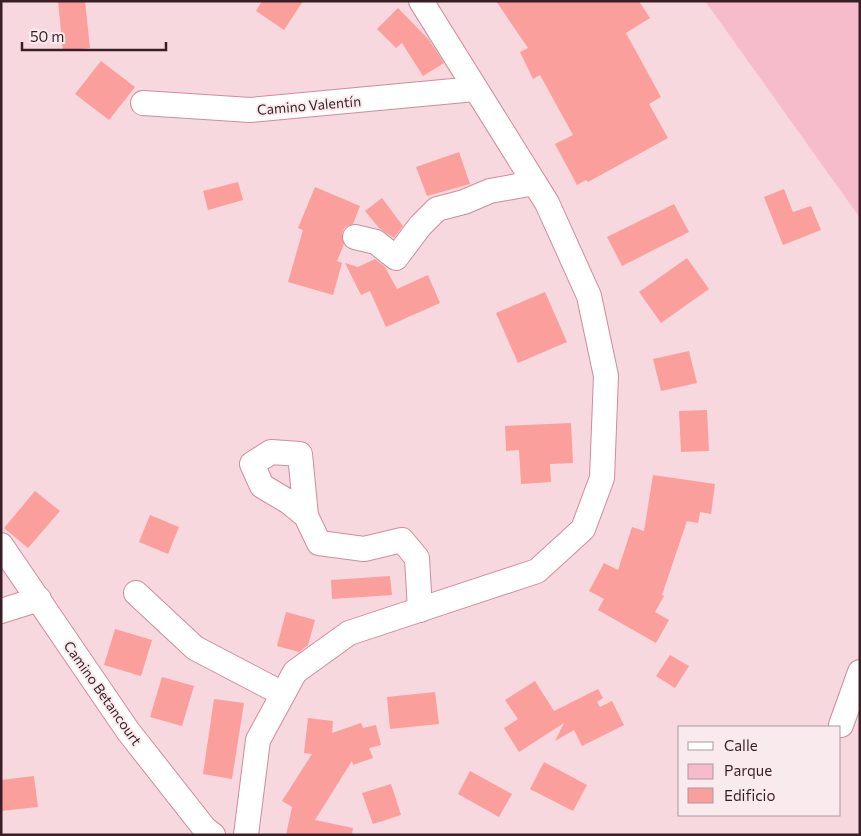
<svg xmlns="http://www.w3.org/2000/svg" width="861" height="836" font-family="Commissioner,sans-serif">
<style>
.green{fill:#f7bccb}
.building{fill:#fa9f9c}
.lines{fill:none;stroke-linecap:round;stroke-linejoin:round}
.minor-casing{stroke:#d08b9e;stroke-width:26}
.minor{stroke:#fff;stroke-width:24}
.labels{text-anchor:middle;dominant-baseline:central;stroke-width:4;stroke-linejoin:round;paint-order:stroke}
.street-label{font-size:14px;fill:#391e26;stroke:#f9eaed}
</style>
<rect width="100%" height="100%" fill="#f7d8df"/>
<path class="green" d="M 705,1 L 860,1 L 860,218 Z"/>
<g class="building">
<path d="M 58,1 L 85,1 L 90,48 L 63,51 Z"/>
<path d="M 262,1 L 303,1 L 284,30 L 256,11 Z"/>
<path d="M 496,1 L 639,1 L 650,18 L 626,33 L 661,97 L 649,104 L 668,138 L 588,182 L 586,180 L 577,185 L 555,144 L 573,135 L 540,75 L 533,79 L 520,52 L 528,48 Z"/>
<path d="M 398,8 L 429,40 L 444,63 L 423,76 L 402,43 L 396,48 L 377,29 Z"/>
<path d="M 101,61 L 135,87 L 109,120 L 75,94 Z"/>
<path d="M 459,152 L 470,184 L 427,196 L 416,167 Z"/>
<path d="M 238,182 L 243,200 L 208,210 L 203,191 Z"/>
<path d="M 315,187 L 360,206 L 353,224 L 345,227 L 342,233 L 344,244 L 337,261 L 342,263 L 333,295 L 288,282 L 303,230 L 298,228 Z"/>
<path d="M 784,189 L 793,212 L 811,206 L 821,230 L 783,245 L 764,197 Z"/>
<path d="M 382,198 L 403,226 L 394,238 L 379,228 L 365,211 Z"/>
<path d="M 674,204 L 689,232 L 622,266 L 607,237 Z"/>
<path d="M 687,258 L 709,289 L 661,323 L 639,292 Z"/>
<path d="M 375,259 L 385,267 L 397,289 L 428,275 L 440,303 L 386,327 L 370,291 L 361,295 L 345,263 L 358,267 Z"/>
<path d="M 545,292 L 567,342 L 518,363 L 496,313 Z"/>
<path d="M 689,351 L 697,383 L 661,391 L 653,359 Z"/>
<path d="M 707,410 L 709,451 L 681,452 L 679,411 Z"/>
<path d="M 571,423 L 573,463 L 550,464 L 551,482 L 521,484 L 519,450 L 506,451 L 505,426 Z"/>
<path d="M 653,475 L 715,484 L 711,514 L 700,512 L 698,523 L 687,521 L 662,595 L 664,596 L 655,612 L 669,620 L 656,643 L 598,610 L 604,599 L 589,591 L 604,563 L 618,570 L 632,527 L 644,531 Z"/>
<path d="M 35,491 L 60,511 L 28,548 L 4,528 Z"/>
<path d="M 150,515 L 179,527 L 168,554 L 139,542 Z"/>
<path d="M 390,576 L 392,595 L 332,599 L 331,580 Z"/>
<path d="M 286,612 L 315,620 L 308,645 L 299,652 L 277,646 Z"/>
<path d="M 115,629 L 152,640 L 141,676 L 104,665 Z"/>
<path d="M 670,655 L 689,666 L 675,688 L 656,676 Z"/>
<path d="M 162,677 L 194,686 L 182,726 L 150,717 Z"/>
<path d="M 535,681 L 554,711 L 598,689 L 603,698 L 597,702 L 600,707 L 612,701 L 624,725 L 582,746 L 574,730 L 555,741 L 564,723 L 519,752 L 504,728 L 518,719 L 505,700 Z"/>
<path d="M 435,692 L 439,724 L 390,729 L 387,697 Z"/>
<path d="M 214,699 L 244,703 L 232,779 L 203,774 Z"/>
<path d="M 308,718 L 333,721 L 332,733 L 361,723 L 363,728 L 376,725 L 381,745 L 369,748 L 373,758 L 353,765 L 352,761 L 315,820 L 353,828 L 352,835 L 286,835 L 292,807 L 282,801 L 312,754 L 304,753 Z"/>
<path d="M 544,762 L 587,785 L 573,811 L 530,789 Z"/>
<path d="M 470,771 L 512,794 L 499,817 L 458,794 Z"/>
<path d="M 34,776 L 38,807 L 1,811 L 1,780 Z"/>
<path d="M 391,784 L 401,815 L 373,824 L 362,793 Z"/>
</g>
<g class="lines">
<defs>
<g id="minor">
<path d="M 143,103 L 250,110 L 475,89"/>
<path d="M 355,237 L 376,242 L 396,258 L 420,226 L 437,209 L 464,202 L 490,191 L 534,183"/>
<path d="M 306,516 L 289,502 L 262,486 L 252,464 L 271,452 L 300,454 L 306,516 L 319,543 L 364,549 L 402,540 L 417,558 L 420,610"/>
<path d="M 1,545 L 128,731 L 205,829 L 213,835"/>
<path d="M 136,593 L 195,648 L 283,694"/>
<path d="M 1,611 L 39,599"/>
<path d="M 841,725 L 860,672"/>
<path d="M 246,835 L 258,740 L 295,672 L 349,633 L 537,571 L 583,529 L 602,478 L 606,376 L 589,296 L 547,203 L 421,1"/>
</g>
</defs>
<use href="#minor" class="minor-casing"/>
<use href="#minor" class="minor"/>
</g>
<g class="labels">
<g class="street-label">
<text transform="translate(309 105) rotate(-5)">Camino Valentín</text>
<text transform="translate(103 693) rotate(55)">Camino Betancourt</text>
</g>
</g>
<rect width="861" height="836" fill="none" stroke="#391e26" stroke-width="5"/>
<rect x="678" y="726" width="162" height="90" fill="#f9eaed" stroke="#ac989d"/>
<rect x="688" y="742" width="25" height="8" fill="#ffffff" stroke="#ac989d"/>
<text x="724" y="751" font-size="15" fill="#391e26">Calle</text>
<rect x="688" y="764" width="25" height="15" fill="#f7bccb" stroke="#ac989d"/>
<text x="724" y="776" font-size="15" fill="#391e26">Parque</text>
<rect x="688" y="788" width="25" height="15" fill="#fa9f9c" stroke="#ac989d"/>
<text x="724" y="801" font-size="15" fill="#391e26">Edificio</text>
<path d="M22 42v8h144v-8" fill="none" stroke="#391e26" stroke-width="2.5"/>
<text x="30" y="42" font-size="15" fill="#391e26" stroke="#f9eaed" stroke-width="4" paint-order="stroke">50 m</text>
</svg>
